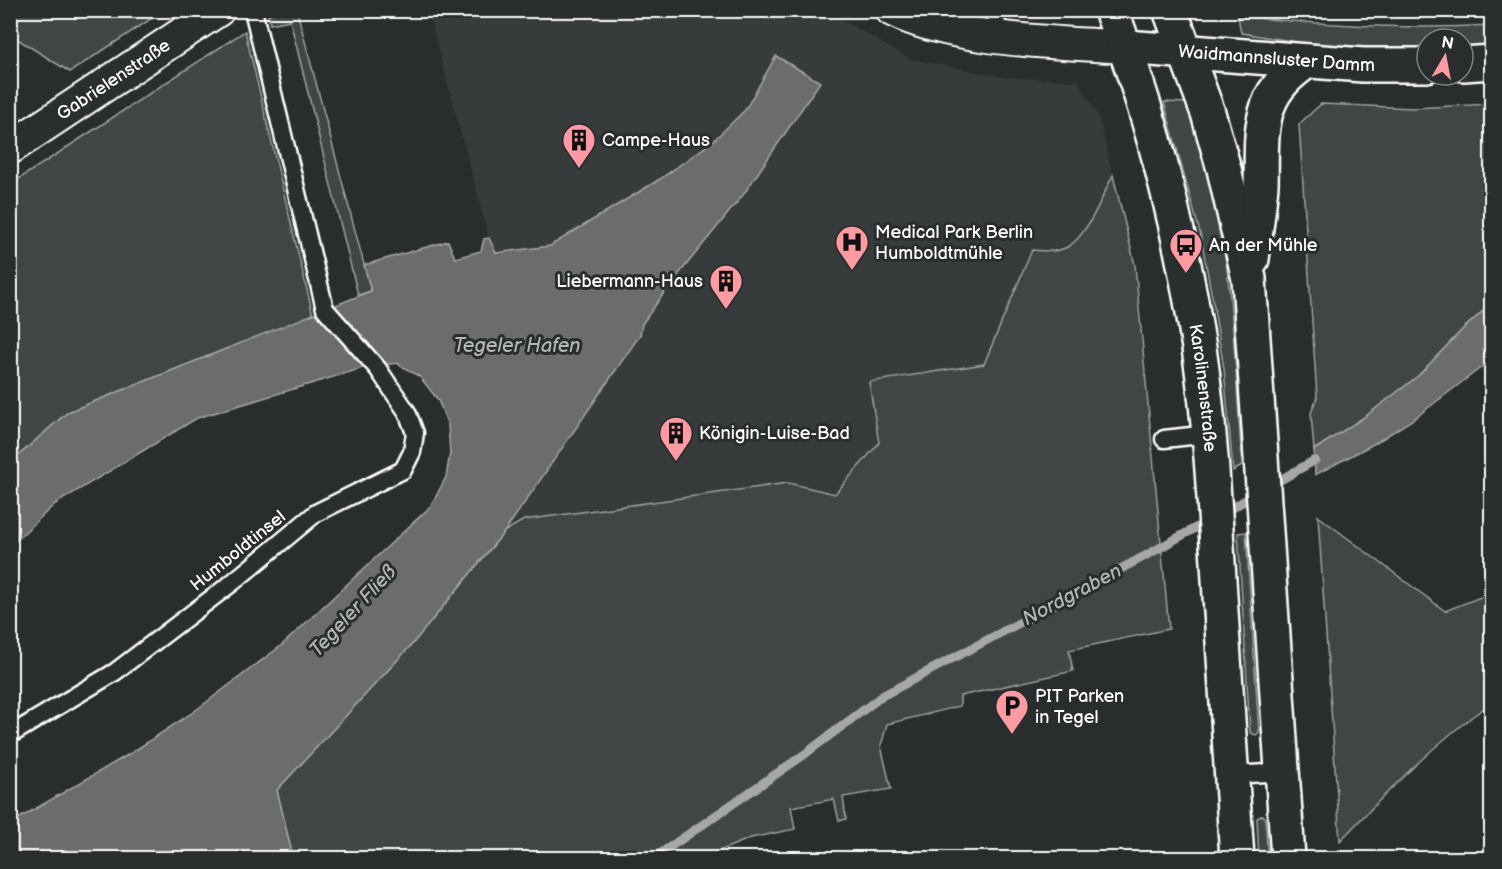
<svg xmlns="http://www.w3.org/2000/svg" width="1502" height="869" font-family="'Balsamiq Sans',sans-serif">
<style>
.built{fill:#373a3b}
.green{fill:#414445;stroke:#a0a2a2;stroke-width:1.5}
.water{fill:#6a6c6d;stroke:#a6a7a7;stroke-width:1.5}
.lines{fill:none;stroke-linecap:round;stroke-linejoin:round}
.stream{stroke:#a6a7a7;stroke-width:9}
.lane-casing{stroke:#fff;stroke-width:21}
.street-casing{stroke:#fff;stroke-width:36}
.secondary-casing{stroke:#fff;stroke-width:38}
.lane{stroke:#2a2d2e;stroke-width:16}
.street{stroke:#2a2d2e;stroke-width:32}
.secondary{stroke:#2a2d2e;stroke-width:33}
.labels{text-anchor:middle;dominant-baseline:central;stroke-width:6;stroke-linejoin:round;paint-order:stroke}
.street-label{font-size:18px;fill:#fff;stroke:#2a2d2e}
.poi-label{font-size:18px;fill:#fff;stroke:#2a2d2e;text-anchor:start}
.water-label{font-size:20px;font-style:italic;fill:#b4b6b6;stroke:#2a2d2e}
</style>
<rect width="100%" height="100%" fill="#2a2d2e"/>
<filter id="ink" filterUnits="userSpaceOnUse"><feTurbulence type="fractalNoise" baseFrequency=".0167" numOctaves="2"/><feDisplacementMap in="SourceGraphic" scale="12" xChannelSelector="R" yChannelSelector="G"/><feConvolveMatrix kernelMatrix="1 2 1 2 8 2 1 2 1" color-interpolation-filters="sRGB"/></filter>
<g filter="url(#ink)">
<path class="built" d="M 428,11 L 826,11 L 910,59 L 1005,77 L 1078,81 L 1099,117 L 1113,175 L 1084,231 L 1069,247 L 1047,252 L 1032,250 L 984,364 L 869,382 L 879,443 L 835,494 L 788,483 L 524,520 L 505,531 L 640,335 L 642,324 L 666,290 L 736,204 L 820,82 L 776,56 L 745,110 L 712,142 L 660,179 L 550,246 L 496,253 L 489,238 Z"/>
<g class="green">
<path d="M 10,11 L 11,10 L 163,11 L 70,72 L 11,35 Z"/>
<path d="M 276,11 L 297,11 L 371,291 L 358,295 L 290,20 L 270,24 L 268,15 Z"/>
<path d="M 1238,16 C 1322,25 1406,30 1491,25 L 1491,47 L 1463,49 L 1463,39 L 1427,39 L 1427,50 L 1317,45 L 1241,33 Z"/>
<path d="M 245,31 L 313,315 L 68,412 L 11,462 L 11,184 Z"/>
<path d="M 1164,102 L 1187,103 C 1232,210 1234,350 1242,466 L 1233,471 L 1224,369 L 1213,302 L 1200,233 Z"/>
<path d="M 1321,104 L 1413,108 L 1491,104 L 1491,304 L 1462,330 L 1418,376 L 1366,416 L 1314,450 L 1311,413 L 1317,397 L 1299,124 Z"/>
<path d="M 1113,175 L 1135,265 L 1169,629 L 1069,650 L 1073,671 L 960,696 L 960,706 L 887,724 L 881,746 L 891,789 L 843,797 L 846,819 L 839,821 L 834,799 L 791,807 L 795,829 L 751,838 L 714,853 L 714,858 L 293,858 L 277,790 L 414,642 L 505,531 L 524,520 L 788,483 L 835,494 L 879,443 L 869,382 L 984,364 L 1032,250 C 1043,251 1058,253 1069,246 C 1088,235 1103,194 1113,175 Z"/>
<path d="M 1318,516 L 1445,611 L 1491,593 L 1491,703 C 1435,742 1387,792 1340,841 Z"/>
<path d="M 1246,532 L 1259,731 L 1258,734 L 1255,735 L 1250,732 L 1238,533 Z"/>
<path d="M 1263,815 L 1265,818 L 1268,858 L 1259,858 L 1257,818 Z"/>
</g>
<g class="water">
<path d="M 776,56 L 820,82 L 743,195 L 666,290 L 642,324 L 640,335 L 505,531 L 414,642 L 277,790 L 293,858 L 11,858 L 11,823 L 131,753 L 192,713 L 282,645 L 431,506 L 446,477 L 450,453 L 448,425 L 438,400 L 420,377 L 397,363 L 363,368 L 197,418 L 55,504 L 11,545 L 11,462 L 68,412 L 371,291 L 364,265 L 448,241 L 455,258 L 481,251 L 484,239 L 489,238 L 496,253 L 550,246 L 660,179 L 712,142 L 745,110 Z"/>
<path d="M 1491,304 L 1491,360 L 1415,418 L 1377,442 L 1315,475 L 1314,450 L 1366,416 L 1418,376 L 1462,330 Z"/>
</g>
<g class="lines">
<g class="stream">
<path d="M 1270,486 L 1315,460"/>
<path d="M 1223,513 L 1258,493"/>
<path d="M 654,858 L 805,754 L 882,696 L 1145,556 L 1208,521"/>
</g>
<defs>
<g id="lane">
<path d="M 994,36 L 998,10"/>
<path d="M 1164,439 L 1209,434"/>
<path d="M 10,735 L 115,672 L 233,582 L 316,513 L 403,470 L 412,452 L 415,433 L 407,412 L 378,369 L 325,309 L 253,10"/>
<path d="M 1232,775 L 1282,772"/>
</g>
<g id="street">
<path d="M 892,10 C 954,41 1056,42 1125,47"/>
<path id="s1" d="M 10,148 L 218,10"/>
</g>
<g id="secondary">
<path id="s2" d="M 1111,10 C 1153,119 1181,233 1199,348 C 1211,430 1215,513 1220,596 C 1225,684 1231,771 1237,858"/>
<path d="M 1170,10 L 1208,113 L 1224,169 L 1249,279 L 1288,858"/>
<path id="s3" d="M 1125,47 L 1363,65 L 1427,65"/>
<path d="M 1463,64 L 1492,62"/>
<path d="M 1252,259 C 1255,234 1259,209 1261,185 C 1262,160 1259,130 1268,106 C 1275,86 1290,73 1307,61"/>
</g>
</defs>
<use href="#lane" class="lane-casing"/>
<use href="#street" class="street-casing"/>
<use href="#secondary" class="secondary-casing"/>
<use href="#lane" class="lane"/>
<use href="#street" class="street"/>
<use href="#secondary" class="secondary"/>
</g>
</g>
<defs>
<symbol id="building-pin" viewBox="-11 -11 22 30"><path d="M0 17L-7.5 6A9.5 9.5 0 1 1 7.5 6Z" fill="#ff9aa2" stroke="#2a2d2e"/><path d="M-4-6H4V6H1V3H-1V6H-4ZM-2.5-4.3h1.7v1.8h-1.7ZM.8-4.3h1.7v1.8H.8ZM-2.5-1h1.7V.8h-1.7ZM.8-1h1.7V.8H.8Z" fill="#111"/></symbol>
<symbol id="hospital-pin" viewBox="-11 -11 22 30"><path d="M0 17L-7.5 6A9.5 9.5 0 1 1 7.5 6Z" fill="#ff9aa2" stroke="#2a2d2e"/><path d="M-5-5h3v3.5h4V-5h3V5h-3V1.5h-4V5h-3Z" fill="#111"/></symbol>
<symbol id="bus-pin" viewBox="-11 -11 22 30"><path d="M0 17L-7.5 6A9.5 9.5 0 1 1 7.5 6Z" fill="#ff9aa2" stroke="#2a2d2e"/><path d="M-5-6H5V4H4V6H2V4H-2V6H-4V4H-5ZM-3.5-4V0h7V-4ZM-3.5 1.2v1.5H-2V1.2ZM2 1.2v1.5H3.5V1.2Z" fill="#111"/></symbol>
<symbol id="parking-pin" viewBox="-11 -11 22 30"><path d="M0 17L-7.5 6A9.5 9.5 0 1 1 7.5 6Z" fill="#ff9aa2" stroke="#2a2d2e"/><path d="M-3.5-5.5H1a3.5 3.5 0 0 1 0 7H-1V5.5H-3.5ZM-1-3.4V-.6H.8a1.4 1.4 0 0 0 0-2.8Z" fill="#111"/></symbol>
</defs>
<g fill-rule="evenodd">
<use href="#building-pin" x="560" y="121" width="38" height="52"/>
<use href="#hospital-pin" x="833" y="223" width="38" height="52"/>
<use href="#bus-pin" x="1167" y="226" width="38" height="52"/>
<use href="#building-pin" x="707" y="262" width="38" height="52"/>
<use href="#building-pin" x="657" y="414" width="38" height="52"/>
<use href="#parking-pin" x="993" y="687" width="38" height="52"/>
</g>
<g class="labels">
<g class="street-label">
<text stroke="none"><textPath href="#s3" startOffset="152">Waidmannsluster Damm</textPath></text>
<text stroke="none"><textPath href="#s1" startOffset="124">Gabrielenstraße</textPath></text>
<text stroke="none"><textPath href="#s2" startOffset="390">Karolinenstraße</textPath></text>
<text transform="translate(238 551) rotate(-39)">Humboldtinsel</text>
</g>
<g class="poi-label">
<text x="602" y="140">Campe-Haus</text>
<text x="875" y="232">Medical Park Berlin<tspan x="875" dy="21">Humboldtmühle</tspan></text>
<text x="1209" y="245">An der Mühle</text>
<text x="703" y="281" text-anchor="end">Liebermann-Haus</text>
<text x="699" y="433">Königin-Luise-Bad</text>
<text x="1035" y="696">PIT Parken<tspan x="1035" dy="21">in Tegel</tspan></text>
</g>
<g class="water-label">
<text x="517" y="346">Tegeler Hafen</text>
<text transform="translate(1072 595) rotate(-28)">Nordgraben</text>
<text transform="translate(353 611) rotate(-47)">Tegeler Fließ</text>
</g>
</g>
<rect width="1502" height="869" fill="none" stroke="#2a2d2e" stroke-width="36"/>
<rect x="18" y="18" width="1466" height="833" fill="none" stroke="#fff" stroke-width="2" filter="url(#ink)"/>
<g transform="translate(1445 57) rotate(10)"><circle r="28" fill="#2a2d2e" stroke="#7f8182" stroke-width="1.5"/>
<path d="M0-4.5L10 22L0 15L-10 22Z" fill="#ff9aa2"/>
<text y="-9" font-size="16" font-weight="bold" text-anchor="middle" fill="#ffffff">N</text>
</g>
</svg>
